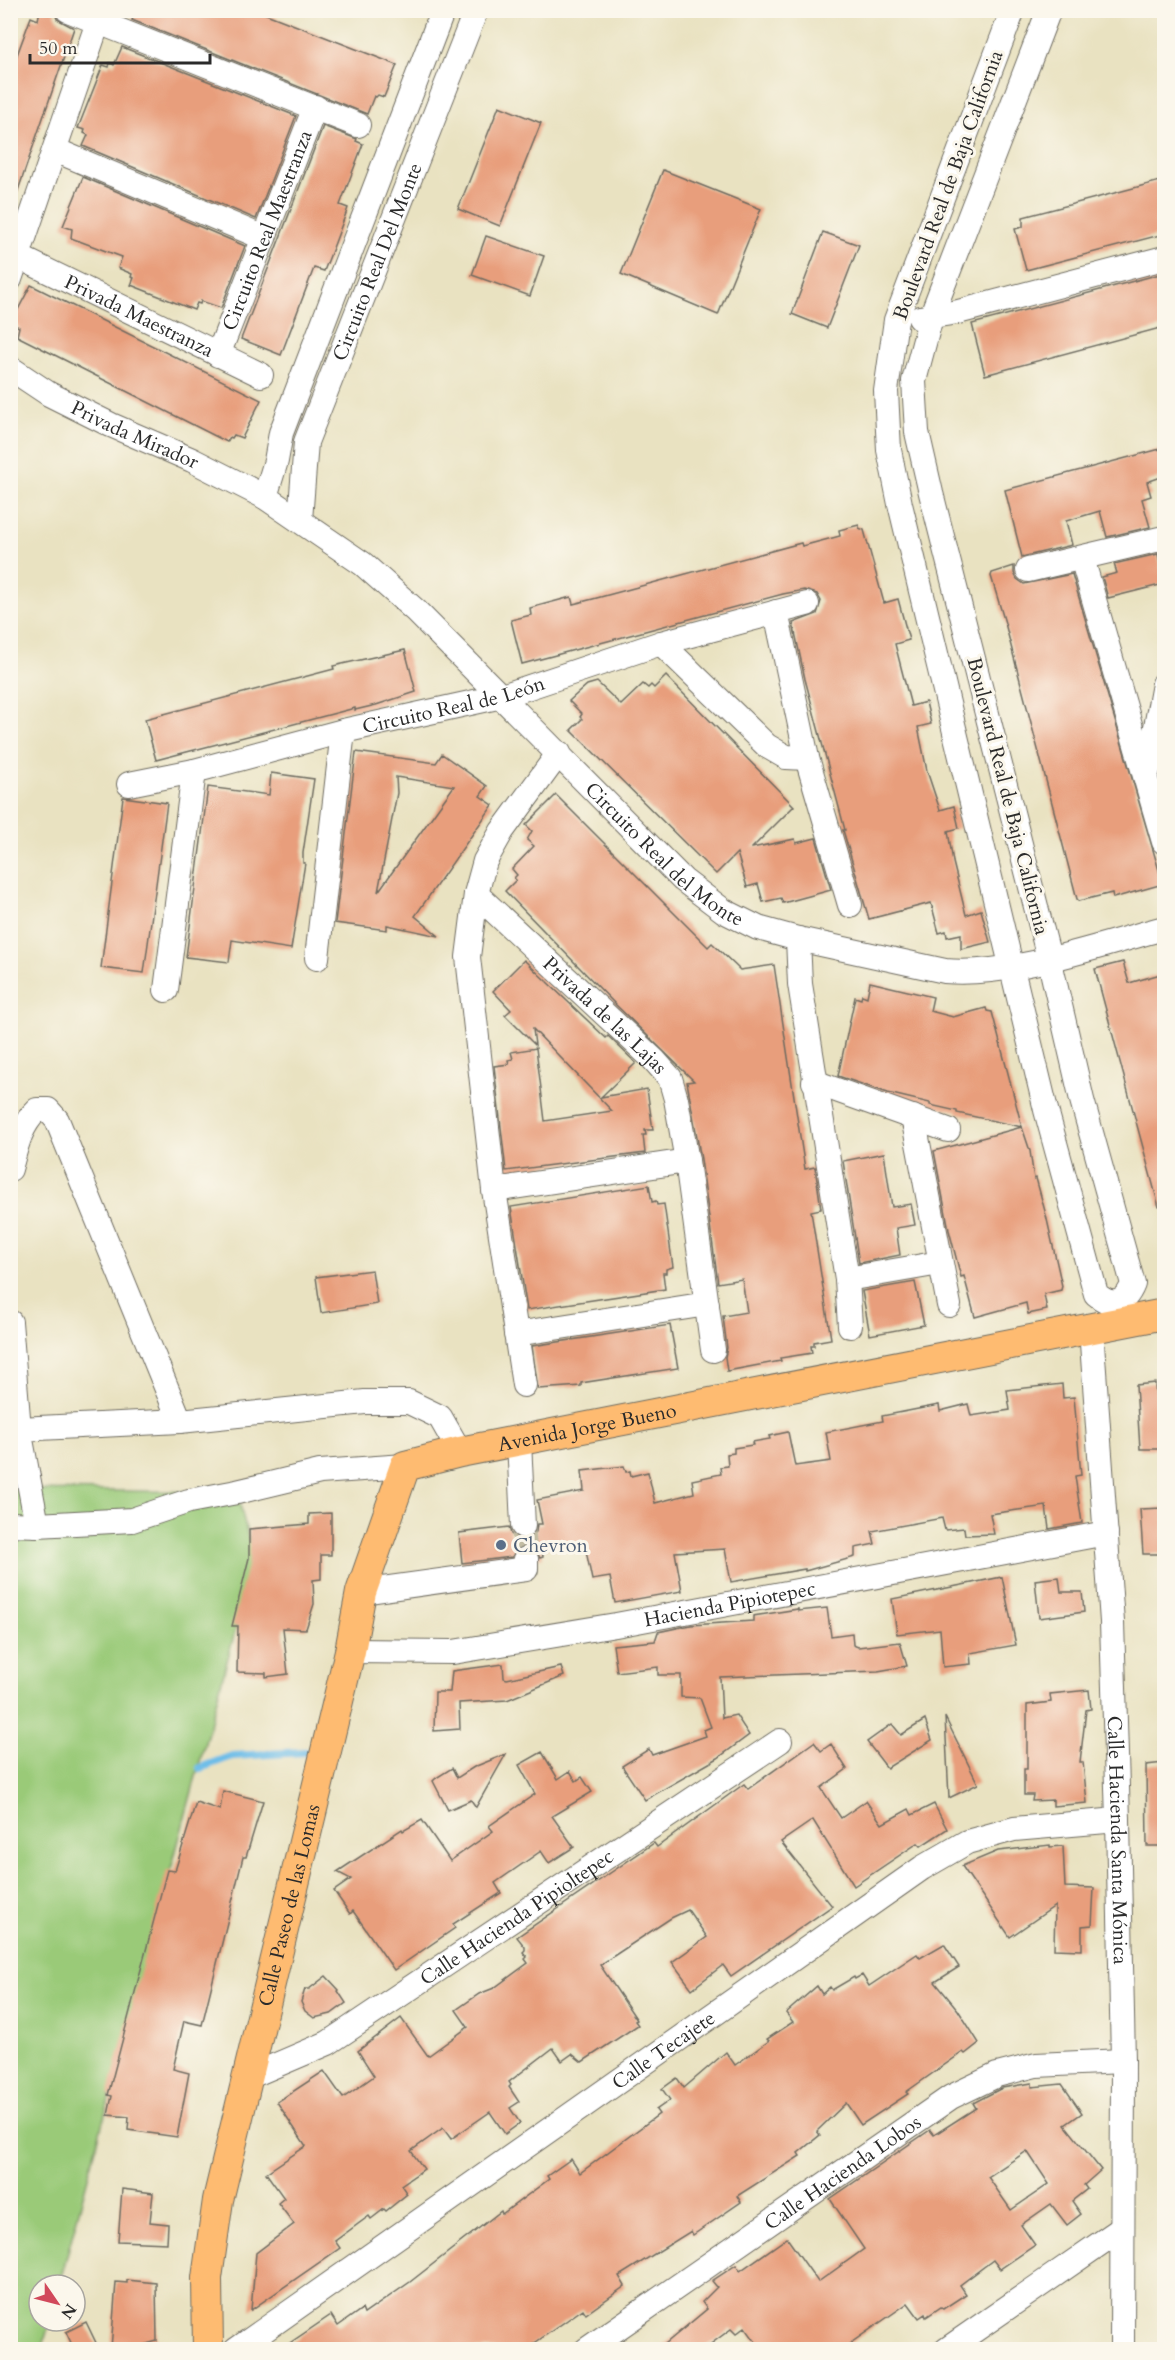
<svg xmlns="http://www.w3.org/2000/svg" width="1175" height="2360" font-family="Cardo,serif">
<style>
.green{fill:#9aca78;stroke:#627a52;stroke-width:1.5}
.lines{fill:none;stroke-linecap:round;stroke-linejoin:round}
.stream{stroke:#6dbde8;stroke-width:8}
.building{fill:#e89e7c;fill-rule:evenodd}
.minor-tunnel{stroke:#c3bda3;stroke-width:24;stroke-dasharray:24 12;stroke-linecap:butt}
.minor-casing{stroke:#6e6b60;stroke-width:26}
.major-casing{stroke:#6e6b60;stroke-width:32}
.minor{stroke:#fff;stroke-width:24}
.major{stroke:#febb71;stroke-width:30}
.service-dot{fill:#5c6f8a;stroke:#fbf7ec;stroke-width:2}
.labels{text-anchor:middle;dominant-baseline:central;stroke-width:6;stroke-linejoin:round;paint-order:stroke}
.street-label{font-size:20px;fill:#2b2b2b;stroke:#fbf7ec}
.service-label{font-size:20px;fill:#4e5e75;stroke:#fbf7ec;text-anchor:start}
</style>
<rect width="100%" height="100%" fill="#fbf7ec"/>
<filter id="ink" filterUnits="userSpaceOnUse"><feTurbulence type="fractalNoise" baseFrequency=".0167" numOctaves="2"/><feDisplacementMap in="SourceGraphic" scale="12" xChannelSelector="R" yChannelSelector="G"/><feConvolveMatrix kernelMatrix="1 2 1 2 8 2 1 2 1" color-interpolation-filters="sRGB"/></filter>
<filter id="wash" filterUnits="userSpaceOnUse"><feTurbulence type="fractalNoise" baseFrequency=".008" numOctaves="4" result="noise"/><feDisplacementMap in="SourceGraphic" scale="24" xChannelSelector="R" yChannelSelector="G"/><feGaussianBlur stdDeviation="1.35" result="paint"/><feColorMatrix in="noise" values="0 0 0 0 0 0 0 0 0 0 0 0 0 0 0 0 0 1.4 0 .05"/><feComposite in="paint" operator="in"/></filter>
<g filter="url(#wash)">
<rect width="100%" height="100%" fill="#e9e2c1"/>
<path class="green" d="M 11,1490 L 237,1492 L 254,1561 L 59,2285 L 39,2285 L 39,2321 L 50,2321 L 42,2349 L 11,2350 Z"/>
<g class="lines">
<path class="stream" d="M 200,1768 L 232,1756 L 304,1752"/>
</g>
<g id="blocks">
<g class="building">
<path d="M 40,10 L 54,10 L 57,19 L 74,28 L 14,202 L 10,202 L 10,74 L 31,17 L 38,20 Z"/>
<path d="M 136,10 L 256,10 L 397,65 L 384,97 L 378,95 L 376,97 L 374,96 L 367,114 L 132,20 Z"/>
<path d="M 122,47 L 296,116 L 256,219 L 83,146 L 88,135 L 84,133 L 85,130 L 78,128 L 103,65 L 109,67 L 110,63 L 114,65 Z"/>
<path d="M 499,106 L 541,123 L 500,226 L 458,209 Z"/>
<path d="M 323,126 L 357,139 L 356,141 L 363,144 L 340,205 L 348,208 L 333,248 L 324,271 L 314,268 L 281,355 L 241,339 Z"/>
<path d="M 663,170 L 761,209 L 718,315 L 621,274 Z"/>
<path d="M 83,177 L 245,246 L 221,308 L 201,301 L 200,304 L 197,303 L 194,310 L 131,285 L 134,278 L 131,277 L 132,274 L 118,268 L 122,257 L 71,238 L 72,229 L 63,226 Z"/>
<path d="M 1164,180 L 1164,234 L 1026,270 L 1015,229 L 1023,227 L 1023,217 Z"/>
<path d="M 823,232 L 859,245 L 827,328 L 792,314 Z"/>
<path d="M 486,236 L 544,256 L 530,296 L 472,275 Z"/>
<path d="M 1164,273 L 1164,327 L 985,375 L 972,324 Z"/>
<path d="M 31,285 L 261,400 L 242,438 L 234,435 L 232,438 L 230,437 L 227,442 L 17,336 L 19,327 L 11,323 Z"/>
<path d="M 1164,448 L 1164,476 L 1147,482 L 1151,496 L 1142,499 L 1150,527 L 1107,537 L 1100,511 L 1066,521 L 1072,545 L 1022,557 L 1005,490 Z"/>
<path d="M 859,525 L 859,528 L 864,530 L 884,603 L 898,599 L 909,640 L 895,644 L 911,706 L 926,702 L 931,724 L 918,727 L 927,771 L 940,810 L 954,806 L 959,828 L 948,831 L 953,862 L 966,915 L 981,910 L 990,942 L 961,949 L 961,934 L 947,937 L 946,931 L 939,933 L 931,903 L 869,919 L 843,830 L 845,830 L 805,679 L 793,623 L 817,614 L 821,601 L 817,594 L 804,590 L 783,594 L 522,664 L 511,620 L 531,615 L 530,608 L 571,597 L 573,604 L 593,599 L 801,543 L 802,546 L 840,536 L 839,530 Z"/>
<path d="M 1158,554 L 1164,584 L 1108,598 L 1102,577 L 1117,573 L 1114,564 Z"/>
<path d="M 1014,566 L 1014,573 L 1017,579 L 1024,584 L 1072,574 L 1163,884 L 1113,898 L 1112,893 L 1079,901 L 1077,899 L 1005,623 L 991,576 L 992,573 Z"/>
<path d="M 405,650 L 416,692 L 376,705 L 355,710 L 355,708 L 156,760 L 145,719 L 334,669 L 333,666 Z"/>
<path d="M 666,676 L 794,806 L 752,848 L 795,839 L 796,843 L 816,838 L 831,890 L 783,903 L 781,898 L 763,902 L 758,884 L 747,887 L 737,853 L 716,874 L 571,730 L 582,719 L 580,717 L 582,714 L 569,701 L 587,685 L 597,682 L 621,705 L 643,684 L 648,688 L 651,685 L 654,688 Z"/>
<path d="M 356,752 L 436,763 L 442,754 L 487,786 L 480,796 L 493,805 L 415,916 L 439,936 L 387,925 L 387,930 L 335,923 ZM 396,777 L 454,786 L 378,892 L 397,793 Z"/>
<path d="M 271,773 L 314,779 L 303,853 L 303,863 L 305,863 L 291,949 L 232,940 L 229,962 L 186,957 L 208,787 L 269,795 Z"/>
<path d="M 556,795 L 708,947 L 712,943 L 740,970 L 774,965 L 805,1169 L 815,1167 L 821,1209 L 811,1211 L 831,1339 L 814,1342 L 814,1346 L 811,1346 L 812,1353 L 780,1358 L 781,1361 L 727,1371 L 725,1357 L 727,1348 L 723,1316 L 747,1312 L 742,1279 L 718,1283 L 701,1159 L 687,1082 L 694,1081 L 616,1005 L 505,891 L 516,880 L 514,878 L 517,875 L 512,869 L 534,846 L 527,840 L 532,831 L 526,825 Z"/>
<path d="M 123,797 L 167,803 L 144,973 L 101,968 Z"/>
<path d="M 524,960 L 606,1038 L 608,1036 L 636,1063 L 601,1097 L 647,1089 L 653,1130 L 645,1130 L 646,1135 L 643,1135 L 645,1153 L 506,1171 L 494,1066 L 509,1064 L 508,1060 L 513,1059 L 511,1052 L 536,1048 L 545,1121 L 612,1111 L 533,1029 L 535,1045 L 505,1015 L 511,1010 L 493,991 Z"/>
<path d="M 1123,962 L 1129,983 L 1164,973 L 1164,1206 L 1159,1207 L 1095,969 Z"/>
<path d="M 870,982 L 933,997 L 930,1011 L 953,1017 L 986,1008 L 987,1011 L 992,1012 L 1022,1127 L 957,1113 L 957,1111 L 930,1105 L 930,1103 L 888,1093 L 838,1076 L 855,997 L 861,999 L 862,995 L 867,997 Z"/>
<path d="M 1022,1127 L 1030,1151 L 1034,1179 L 1036,1178 L 1046,1215 L 1062,1286 L 1061,1290 L 1044,1294 L 1047,1310 L 1028,1314 L 1026,1303 L 975,1317 L 964,1276 L 961,1277 L 949,1230 L 934,1151 Z"/>
<path d="M 884,1153 L 892,1207 L 911,1204 L 915,1225 L 896,1228 L 900,1255 L 859,1263 L 843,1161 Z"/>
<path d="M 649,1185 L 652,1202 L 656,1201 L 657,1205 L 664,1204 L 673,1267 L 666,1269 L 666,1273 L 663,1273 L 665,1289 L 527,1310 L 511,1207 Z"/>
<path d="M 372,1270 L 377,1304 L 321,1313 L 316,1277 Z"/>
<path d="M 915,1282 L 924,1325 L 870,1335 L 862,1291 Z"/>
<path d="M 670,1325 L 678,1368 L 581,1383 L 581,1386 L 538,1389 L 532,1346 Z"/>
<path d="M 1155,1383 L 1159,1449 L 1140,1449 L 1136,1385 Z"/>
<path d="M 1062,1384 L 1063,1398 L 1074,1397 L 1081,1475 L 1075,1476 L 1082,1523 L 1049,1529 L 1046,1506 L 990,1514 L 994,1534 L 965,1535 L 964,1528 L 945,1530 L 942,1518 L 872,1531 L 875,1544 L 855,1548 L 855,1557 L 805,1571 L 805,1569 L 731,1582 L 725,1549 L 675,1552 L 682,1591 L 615,1603 L 610,1577 L 592,1580 L 584,1541 L 542,1549 L 543,1557 L 540,1558 L 534,1547 L 525,1545 L 518,1547 L 512,1557 L 462,1563 L 459,1533 L 509,1527 L 511,1534 L 517,1539 L 530,1538 L 536,1532 L 537,1524 L 542,1524 L 537,1500 L 584,1491 L 582,1471 L 624,1466 L 626,1472 L 630,1471 L 631,1476 L 648,1472 L 655,1503 L 694,1493 L 692,1480 L 721,1474 L 720,1467 L 728,1466 L 727,1454 L 734,1453 L 734,1448 L 753,1445 L 752,1442 L 770,1439 L 769,1436 L 788,1432 L 795,1466 L 831,1461 L 826,1432 L 883,1421 L 882,1416 L 939,1405 L 940,1411 L 968,1404 L 971,1416 L 1010,1410 L 1007,1390 Z"/>
<path d="M 1164,1508 L 1164,1554 L 1143,1554 L 1140,1509 Z"/>
<path d="M 331,1513 L 331,1555 L 321,1555 L 321,1579 L 313,1580 L 314,1604 L 306,1629 L 283,1628 L 288,1674 L 266,1677 L 266,1673 L 237,1672 L 238,1626 L 232,1626 L 249,1558 L 249,1529 L 309,1524 L 309,1514 Z"/>
<path d="M 1002,1577 L 1016,1645 L 970,1653 L 971,1664 L 943,1667 L 940,1629 L 897,1634 L 892,1599 Z"/>
<path d="M 1059,1577 L 1061,1592 L 1082,1592 L 1084,1612 L 1039,1618 L 1035,1580 Z"/>
<path d="M 827,1608 L 831,1636 L 852,1633 L 853,1645 L 858,1647 L 900,1642 L 907,1666 L 878,1671 L 720,1677 L 722,1718 L 736,1715 L 749,1735 L 718,1758 L 645,1800 L 622,1766 L 649,1749 L 652,1755 L 706,1736 L 704,1730 L 711,1727 L 700,1698 L 681,1697 L 681,1675 L 658,1675 L 658,1667 L 617,1672 L 613,1645 L 655,1641 L 658,1632 L 691,1625 L 753,1621 L 753,1616 L 798,1609 L 798,1611 Z"/>
<path d="M 503,1664 L 504,1678 L 507,1679 L 561,1667 L 564,1676 L 507,1700 L 459,1703 L 460,1729 L 434,1731 L 435,1692 L 450,1692 L 452,1671 Z"/>
<path d="M 1089,1690 L 1091,1709 L 1086,1710 L 1080,1762 L 1083,1762 L 1087,1803 L 1053,1806 L 1053,1800 L 1032,1801 L 1033,1795 L 1024,1795 L 1024,1769 L 1027,1769 L 1027,1705 L 1051,1702 L 1050,1694 Z"/>
<path d="M 945,1717 L 978,1784 L 949,1798 Z"/>
<path d="M 925,1720 L 932,1740 L 887,1768 L 867,1742 L 892,1724 L 901,1735 Z"/>
<path d="M 814,1742 L 821,1751 L 831,1744 L 847,1769 L 821,1788 L 841,1818 L 866,1801 L 882,1824 L 909,1809 L 912,1815 L 934,1804 L 947,1829 L 921,1846 L 918,1843 L 854,1886 L 813,1820 L 781,1842 L 832,1906 L 731,1976 L 723,1965 L 692,1989 L 672,1962 L 707,1937 L 688,1910 L 671,1918 L 600,1965 L 637,2020 L 635,2021 L 638,2025 L 582,2062 L 572,2054 L 562,2061 L 553,2048 L 509,2082 L 511,2085 L 509,2087 L 519,2102 L 510,2108 L 520,2123 L 505,2134 L 490,2112 L 451,2139 L 443,2128 L 411,2151 L 424,2169 L 401,2185 L 407,2194 L 386,2211 L 384,2209 L 371,2219 L 369,2216 L 335,2241 L 340,2248 L 251,2310 L 256,2253 L 294,2224 L 278,2203 L 284,2198 L 266,2173 L 306,2146 L 277,2102 L 324,2071 L 343,2098 L 374,2076 L 358,2051 L 401,2018 L 428,2056 L 468,2027 L 456,2010 L 479,1994 L 494,1988 L 528,1963 L 525,1959 L 527,1957 L 523,1952 L 525,1950 L 525,1947 L 517,1937 L 654,1843 L 657,1847 L 744,1784 L 748,1789 Z"/>
<path d="M 542,1752 L 558,1779 L 570,1771 L 576,1781 L 582,1777 L 592,1792 L 552,1816 L 574,1847 L 549,1863 L 541,1851 L 495,1883 L 501,1893 L 453,1924 L 455,1928 L 394,1970 L 353,1911 L 350,1914 L 334,1891 L 351,1879 L 337,1872 L 402,1829 L 403,1831 L 422,1820 L 450,1861 L 493,1831 L 489,1826 L 535,1794 L 519,1765 Z"/>
<path d="M 506,1754 L 476,1807 L 471,1800 L 448,1810 L 433,1781 L 436,1778 L 452,1768 L 457,1778 L 474,1767 Z"/>
<path d="M 1164,1763 L 1164,1846 L 1147,1846 L 1146,1765 Z"/>
<path d="M 223,1791 L 263,1801 L 246,1857 L 243,1857 L 202,2025 L 184,2021 L 173,2069 L 189,2073 L 177,2137 L 128,2130 L 129,2117 L 108,2115 L 112,2096 L 108,2095 L 167,1870 L 175,1871 L 196,1802 L 220,1810 Z"/>
<path d="M 1050,1845 L 1050,1847 L 1063,1846 L 1065,1887 L 1094,1888 L 1092,1925 L 1082,1926 L 1082,1950 L 1054,1949 L 1055,1906 L 1010,1937 L 962,1866 L 998,1851 Z"/>
<path d="M 944,1944 L 959,1967 L 935,1982 L 958,2010 L 979,2043 L 965,2054 L 963,2052 L 906,2092 L 908,2094 L 861,2125 L 846,2103 L 817,2131 L 820,2135 L 798,2153 L 800,2156 L 737,2196 L 741,2202 L 693,2235 L 691,2231 L 619,2276 L 625,2286 L 586,2314 L 583,2309 L 526,2349 L 281,2349 L 331,2315 L 338,2326 L 362,2309 L 364,2314 L 410,2282 L 501,2211 L 502,2214 L 549,2179 L 547,2176 L 571,2159 L 580,2173 L 659,2114 L 656,2110 L 670,2100 L 662,2089 L 677,2078 L 684,2088 L 726,2052 L 735,2065 L 769,2041 L 767,2039 L 793,2022 L 786,2013 L 817,1986 L 822,1994 L 830,1987 L 832,1990 L 854,1977 L 855,1979 L 862,1975 L 869,1986 L 917,1954 L 920,1958 Z"/>
<path d="M 326,1976 L 339,1990 L 338,1991 L 346,2003 L 331,2014 L 314,2018 L 305,2011 L 301,2002 L 305,1989 L 309,1989 Z"/>
<path d="M 1032,2083 L 1032,2087 L 1062,2084 L 1082,2113 L 1065,2125 L 1101,2170 L 1084,2185 L 1087,2189 L 1072,2201 L 1081,2214 L 1067,2225 L 1051,2204 L 1021,2225 L 1035,2245 L 1000,2269 L 993,2260 L 960,2285 L 966,2294 L 943,2309 L 941,2307 L 926,2317 L 925,2314 L 919,2318 L 908,2303 L 842,2349 L 761,2349 L 745,2327 L 736,2334 L 731,2329 L 704,2349 L 659,2349 L 707,2309 L 702,2302 L 717,2287 L 712,2281 L 736,2265 L 740,2271 L 787,2238 L 818,2282 L 864,2249 L 830,2199 L 930,2130 L 934,2135 L 976,2108 L 973,2103 L 1002,2088 ZM 1027,2151 L 1049,2184 L 1011,2210 L 988,2177 Z"/>
<path d="M 122,2189 L 153,2193 L 150,2222 L 168,2224 L 167,2243 L 118,2241 Z"/>
<path d="M 127,2280 L 156,2283 L 157,2341 L 143,2345 L 144,2349 L 111,2349 L 116,2282 L 127,2283 Z"/>
<path d="M 86,2322 L 99,2349 L 74,2349 L 66,2332 Z"/>
</g>
</g>
</g>
<g filter="url(#ink)">
<use href="#blocks" fill-opacity="0" stroke="#6e6b60" stroke-width="1.5"/>
<g class="lines">
<path class="minor-tunnel" d="M 523,1526 L 526,1559"/>
<defs>
<g id="minor">
<path d="M 68,10 L 358,125"/>
<path d="M 1013,10 L 896,320 L 886,391 L 889,450 L 900,504 L 1046,1110 L 1096,1294 C 1112,1308 1125,1304 1133,1284 L 1082,1100 L 1049,958 L 931,493 L 917,432 L 914,381 L 931,317 L 1049,10"/>
<path d="M 55,150 L 264,238"/>
<path id="s1" d="M 17,256 L 261,375"/>
<path d="M 10,279 L 98,22"/>
<path d="M 920,318 L 958,312 L 1164,258"/>
<path id="s2" d="M 218,355 L 315,107"/>
<path id="s3" d="M 10,368 L 49,394 L 111,425 L 192,460 L 265,497 L 363,564 L 416,611 L 683,880 L 724,911 L 758,928 L 798,939 L 945,971 C 1011,977 1100,945 1164,928"/>
<path d="M 265,497 L 276,461 L 281,433 L 443,10"/>
<path id="s4" d="M 300,520 L 306,442 L 476,10"/>
<path d="M 1082,558 L 1164,842"/>
<path d="M 1028,570 L 1164,538"/>
<path d="M 776,612 L 807,758 L 850,905"/>
<path d="M 661,643 L 767,746 L 786,757 L 807,758"/>
<path d="M 1148,770 L 1164,684"/>
<path id="s5" d="M 129,784 L 194,771 L 343,731 L 502,696 L 661,643 L 807,604"/>
<path id="s6" d="M 476,894 L 654,1060 L 670,1078 L 676,1099 L 687,1161 L 713,1350"/>
<path d="M 798,939 L 800,984 L 847,1279 L 850,1326"/>
<path d="M 317,958 L 343,731"/>
<path d="M 166,990 L 194,771"/>
<path d="M 814,1082 L 948,1130"/>
<path d="M 913,1117 L 949,1305"/>
<path d="M 10,1169 C 16,1147 20,1126 37,1110 L 48,1110 L 57,1120 L 180,1421"/>
<path d="M 494,1190 L 687,1161"/>
<path d="M 847,1279 L 940,1263"/>
<path d="M 10,1322 L 19,1429 L 37,1525"/>
<path id="s7" d="M 1091,1329 L 1112,1622 L 1118,1820 L 1123,2061 L 1122,2350"/>
<path d="M 516,1334 L 707,1304"/>
<path d="M 524,1385 L 494,1190 L 468,957 L 476,894 L 485,861 L 502,831 L 559,753"/>
<path d="M 19,1429 L 180,1421 L 365,1402 L 409,1402 L 440,1417 L 460,1452"/>
<path d="M 519,1441 L 523,1526"/>
<path d="M 10,1524 L 37,1525 L 132,1520 L 189,1501 L 237,1492 L 320,1472 L 405,1466"/>
<path d="M 361,1592 L 526,1569 L 526,1559"/>
<path id="s8" d="M 350,1651 L 453,1652 L 616,1625 L 1106,1533"/>
<path id="s9" d="M 246,2078 L 328,2043 L 780,1741"/>
<path id="s10" d="M 236,2350 L 922,1868 L 967,1842 L 1014,1829 L 1118,1820"/>
<path id="s11" d="M 586,2350 L 951,2097 L 997,2075 L 1036,2065 L 1123,2061"/>
<path d="M 946,2350 L 1121,2229"/>
</g>
<g id="major">
<path id="s12" d="M 208,2350 L 207,2278 L 218,2200 L 350,1651 L 361,1592 L 405,1466 L 460,1452 L 1164,1314"/>
</g>
</defs>
<use href="#minor" class="minor-casing"/>
<use href="#major" class="major-casing"/>
<use href="#minor" class="minor"/>
<use href="#major" class="major"/>
</g>
</g>
<circle class="service-dot" cx="501" cy="1545" r="6"/>
<g class="labels">
<g class="street-label">
<text transform="translate(948 185) rotate(-70)">Boulevard Real de Baja California</text>
<text stroke="none"><textPath href="#s2" startOffset="134">Circuito Real Maestranza</textPath></text>
<text stroke="none"><textPath href="#s4" startOffset="272">Circuito Real Del Monte</textPath></text>
<text stroke="none"><textPath href="#s1" startOffset="136">Privada Maestranza</textPath></text>
<text stroke="none"><textPath href="#s3" startOffset="142">Privada Mirador</textPath></text>
<text stroke="none"><textPath href="#s5" startOffset="334">Circuito Real de León</textPath></text>
<text transform="translate(1008 796) rotate(76)">Boulevard Real de Baja California</text>
<text stroke="none"><textPath href="#s3" startOffset="824">Circuito Real del Monte</textPath></text>
<text stroke="none"><textPath href="#s6" startOffset="177">Privada de las Lajas</textPath></text>
<text stroke="none"><textPath href="#s12" startOffset="1095">Avenida Jorge Bueno</textPath></text>
<text stroke="none"><textPath href="#s8" startOffset="384">Hacienda Pipiotepec</textPath></text>
<text stroke="none"><textPath href="#s7" startOffset="512">Calle Hacienda Santa Mónica</textPath></text>
<text stroke="none"><textPath href="#s12" startOffset="454">Calle Paseo de las Lomas</textPath></text>
<text stroke="none"><textPath href="#s9" startOffset="316">Calle Hacienda Pipioltepec</textPath></text>
<text stroke="none"><textPath href="#s10" startOffset="522">Calle Tecajete</textPath></text>
<text stroke="none"><textPath href="#s11" startOffset="312">Calle Hacienda Lobos</textPath></text>
</g>
<g class="service-label">
<text x="513" y="1545">Chevron</text>
</g>
</g>
<rect width="1175" height="2360" fill="none" stroke="#fbf7ec" stroke-width="36"/>
<g transform="translate(57 2303) rotate(125)"><circle r="28" fill="#fbf7ec" stroke="#a8a59f" stroke-width="1.5"/>
<path d="M0-4.5L10 22L0 15L-10 22Z" fill="#d1495b"/>
<text y="-9" font-size="16" font-weight="bold" text-anchor="middle" fill="#2b2b2b">N</text>
</g>
<path d="M30 54v9h180v-9" fill="none" stroke="#2b2b2b" stroke-width="3"/>
<text x="39" y="54" font-size="18" fill="#2b2b2b" stroke="#fbf7ec" stroke-width="4.5" paint-order="stroke">50 m</text>
</svg>
